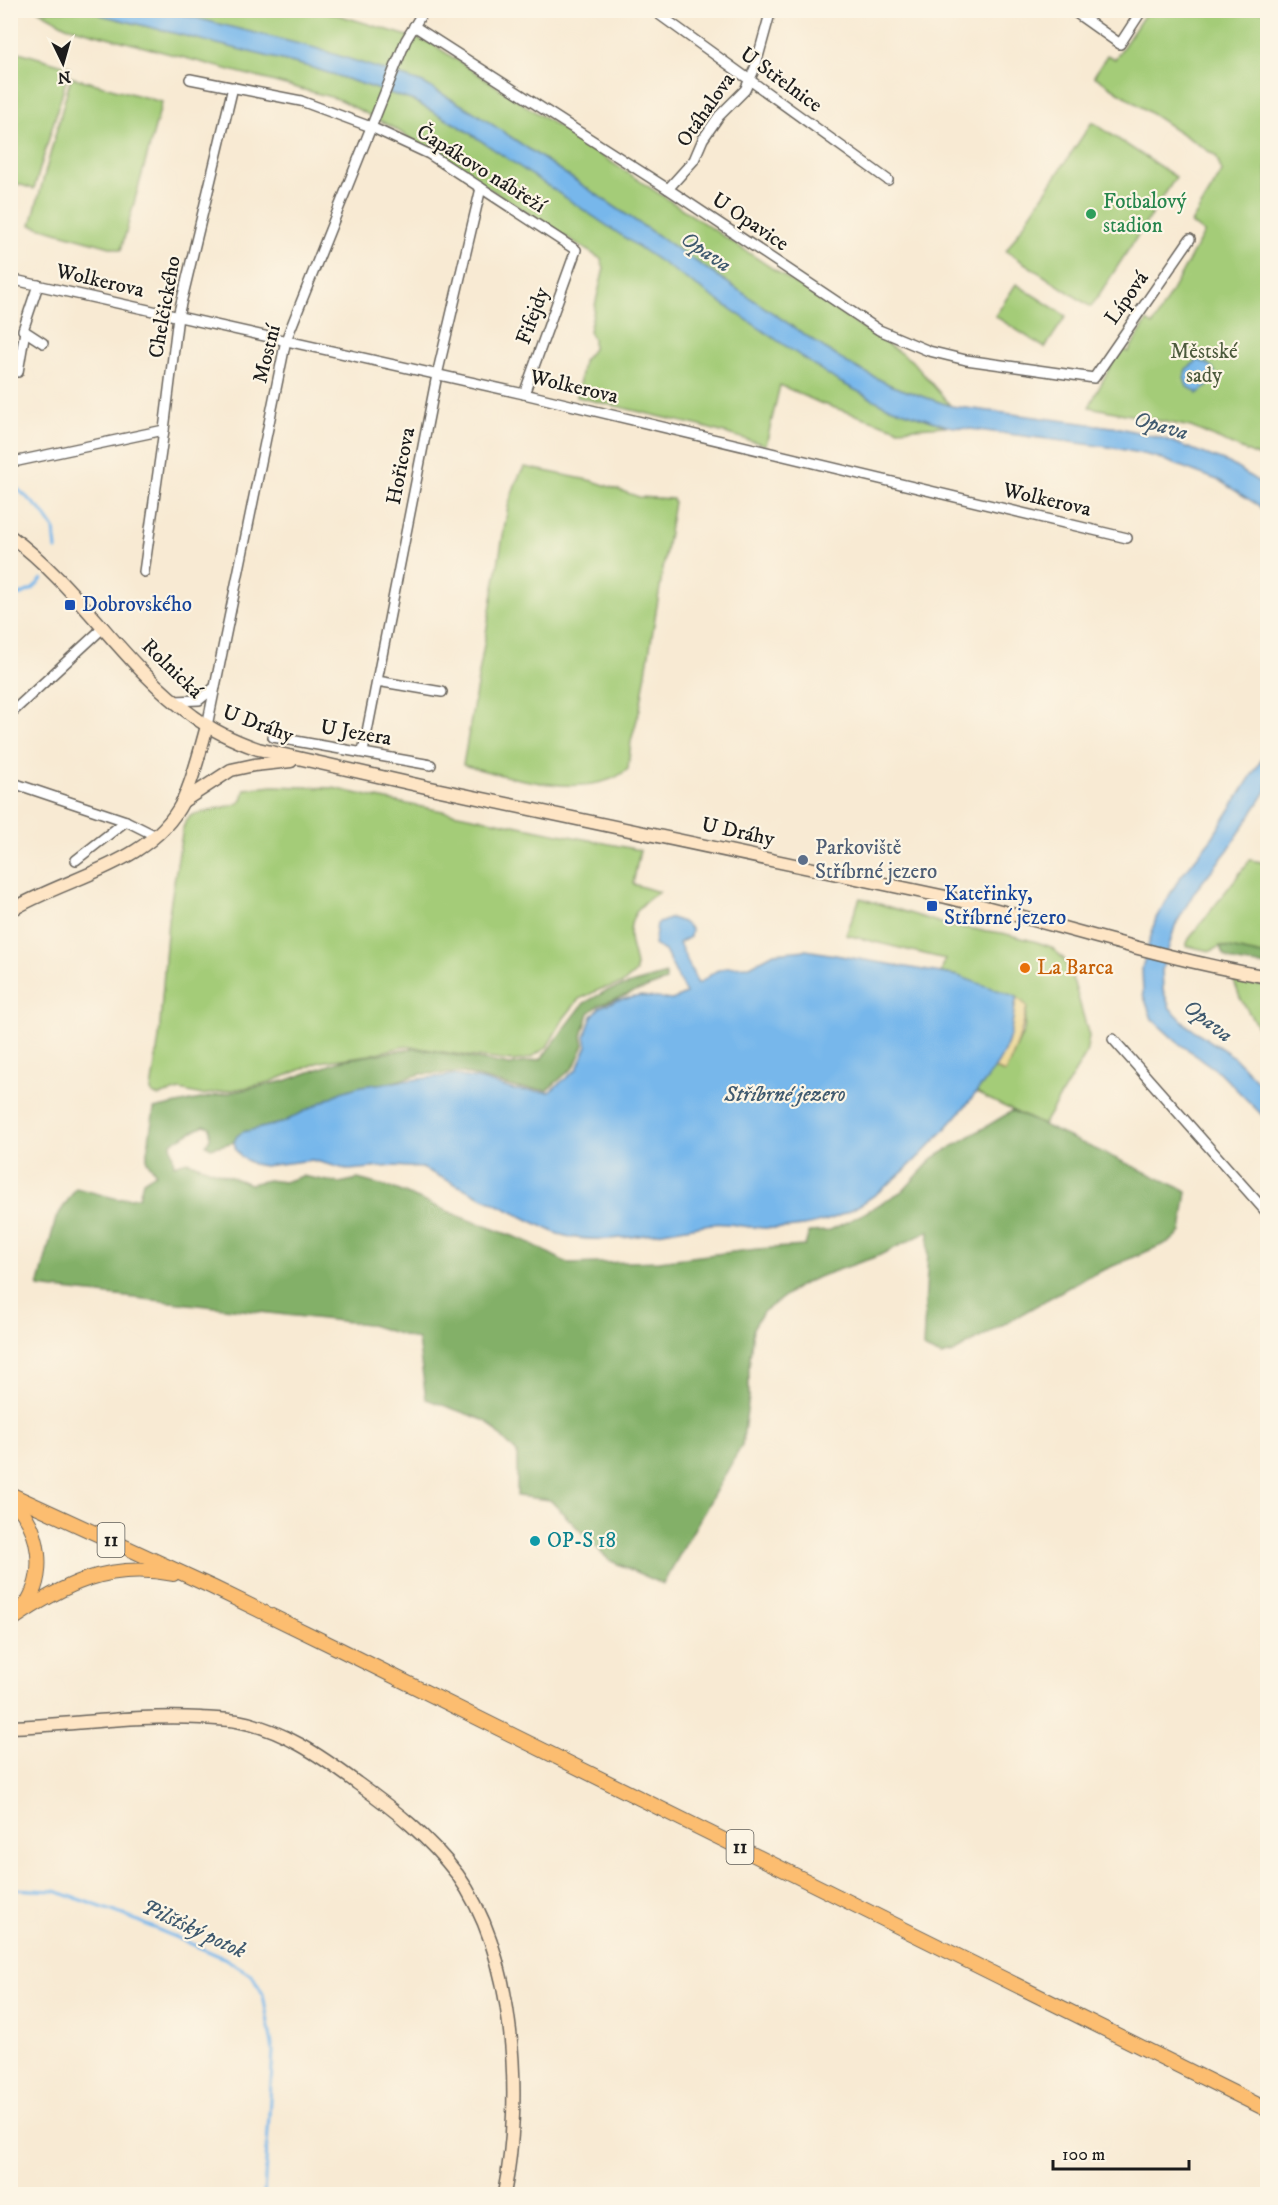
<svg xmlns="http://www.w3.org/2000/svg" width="1278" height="2205" font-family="'IM FELL DW Pica',serif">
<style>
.green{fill:#a4cc78;stroke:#60744a;stroke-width:1.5}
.forest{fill:#83b068;stroke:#506642;stroke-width:1.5}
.sand{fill:#eeda9e;stroke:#857b5d;stroke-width:1.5}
.water{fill:#77b7eb;stroke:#4a6a84;stroke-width:1.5}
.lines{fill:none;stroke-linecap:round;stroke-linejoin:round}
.stream{stroke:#77b7eb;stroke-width:3}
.street-casing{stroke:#69645c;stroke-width:12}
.secondary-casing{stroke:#69645c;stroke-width:15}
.primary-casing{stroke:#69645c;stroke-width:16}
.street{stroke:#fff;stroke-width:9}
.secondary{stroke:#fee5c5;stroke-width:12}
.primary{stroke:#fcbd6f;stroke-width:14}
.leisure-dot{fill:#2e9e5b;stroke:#fcf5e5;stroke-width:2}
.transit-dot{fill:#1a4fb4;stroke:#fcf5e5;stroke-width:2}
.service-dot{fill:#5c6f8a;stroke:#fcf5e5;stroke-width:2}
.food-dot{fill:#e8710a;stroke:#fcf5e5;stroke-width:2}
.culture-dot{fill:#0f9aa8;stroke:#fcf5e5;stroke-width:2}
.labels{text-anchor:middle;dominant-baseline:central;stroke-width:4.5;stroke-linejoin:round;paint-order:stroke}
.shield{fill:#fcf5e5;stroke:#5f5d58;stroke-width:1.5}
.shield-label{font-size:20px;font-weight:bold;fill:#1c1c1c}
.street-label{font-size:21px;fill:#1c1c1c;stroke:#fcf5e5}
.leisure-label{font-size:21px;fill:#27864d;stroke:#fcf5e5;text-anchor:start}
.park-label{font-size:21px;fill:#4c5a3c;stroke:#fcf5e5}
.transit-label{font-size:21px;fill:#164399;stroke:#fcf5e5;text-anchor:start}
.service-label{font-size:21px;fill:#4e5e75;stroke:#fcf5e5;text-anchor:start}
.food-label{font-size:21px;fill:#c56008;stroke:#fcf5e5;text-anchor:start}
.culture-label{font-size:21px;fill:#0d838f;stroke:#fcf5e5;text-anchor:start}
.water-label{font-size:22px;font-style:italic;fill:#405a6f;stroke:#fcf5e5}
</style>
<rect width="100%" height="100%" fill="#fcf5e5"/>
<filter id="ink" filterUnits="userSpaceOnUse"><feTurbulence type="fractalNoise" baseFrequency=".0167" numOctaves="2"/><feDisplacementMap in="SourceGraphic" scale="12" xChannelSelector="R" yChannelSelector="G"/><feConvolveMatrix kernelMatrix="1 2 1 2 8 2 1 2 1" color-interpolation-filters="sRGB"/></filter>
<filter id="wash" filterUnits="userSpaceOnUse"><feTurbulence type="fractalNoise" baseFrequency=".008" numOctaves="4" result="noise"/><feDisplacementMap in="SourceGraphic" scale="24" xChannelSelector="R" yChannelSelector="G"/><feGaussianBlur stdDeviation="1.35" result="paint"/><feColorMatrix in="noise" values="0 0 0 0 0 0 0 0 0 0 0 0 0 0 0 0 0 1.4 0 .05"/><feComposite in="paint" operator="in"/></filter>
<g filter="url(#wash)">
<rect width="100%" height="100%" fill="#f8ead3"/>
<g class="green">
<path d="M 39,11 L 93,11 L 101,15 L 310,67 L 414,101 L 462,128 L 884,405 L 947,426 L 898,429 L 820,403 L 780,385 L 766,445 L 700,426 L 577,397 L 583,361 L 593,349 L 593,339 L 589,331 L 604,268 L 601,259 L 392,127 L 338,99 L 66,26 Z"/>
<path d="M 168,11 L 325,11 L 431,43 L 911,360 L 951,406 L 892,386 L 847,363 L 472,111 L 423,83 Z"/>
<path d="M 1147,11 L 1267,11 L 1267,460 L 1191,427 L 1089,407 L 1120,348 L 1128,352 L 1147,321 L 1153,325 L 1204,233 L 1191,223 L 1222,172 L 1216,156 L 1094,76 L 1107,55 L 1115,59 Z"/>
<path d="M 12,50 L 70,67 L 34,189 L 11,182 Z"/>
<path d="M 71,77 L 162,102 L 121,250 L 31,225 Z"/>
<path d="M 1092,122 L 1176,177 L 1091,307 L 1006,251 Z"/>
<path d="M 1016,284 L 1066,316 L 1045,348 L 995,316 Z"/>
<path d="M 525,467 L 593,481 L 639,497 L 673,499 L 674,502 L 640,709 L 631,741 L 628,769 C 590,802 507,777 463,765 L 508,507 C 512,494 516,478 525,467 Z"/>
<path d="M 273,786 L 333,788 L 377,798 L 640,850 L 633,884 L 659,892 C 639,904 626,919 631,944 C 633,954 637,962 636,972 L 622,984 L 601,989 L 579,999 L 564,1018 L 547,1047 L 532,1057 L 523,1060 L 511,1061 L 469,1056 L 406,1046 L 369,1055 L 320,1062 L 270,1082 L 249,1087 L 202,1095 L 180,1090 L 158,1096 L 152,1094 L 151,1090 L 159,1038 L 168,919 L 183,828 L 187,819 L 192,815 L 237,804 L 242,800 L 245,789 Z"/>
<path d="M 1250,860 L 1267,863 L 1267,956 L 1221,946 L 1211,951 L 1186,946 L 1189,939 Z"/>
<path d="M 860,898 L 951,926 L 1002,933 L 1037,942 L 1051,947 L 1064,959 L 1074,983 L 1089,1036 L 1086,1054 L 1043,1125 L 976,1093 L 994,1069 L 1005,1072 L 1024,1031 L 1027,1006 L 958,976 L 941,973 L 945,959 L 846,935 Z"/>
<path d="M 1234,981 L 1267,986 L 1267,1042 L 1240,998 Z"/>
</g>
<g class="forest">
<path d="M 1220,946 L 1267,956 L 1267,966 C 1252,963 1223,966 1220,946 Z"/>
<path d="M 666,974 L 666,981 L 599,1005 L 589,1013 L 582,1036 L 584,1045 L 574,1067 L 547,1090 L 517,1088 L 463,1073 L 421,1074 L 327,1101 L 282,1123 L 243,1132 L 237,1136 L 234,1142 L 211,1148 L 206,1145 L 210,1138 L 210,1127 L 204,1125 L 171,1143 L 174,1165 L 187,1161 L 250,1184 L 268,1180 L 284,1182 L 302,1176 L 339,1183 L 358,1179 L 395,1189 L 466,1219 L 526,1241 L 569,1264 L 659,1261 L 757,1249 L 805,1246 L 809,1232 L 828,1231 L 863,1214 L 904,1190 L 933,1158 L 1012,1111 L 1187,1191 L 1181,1232 L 1171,1241 L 1083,1279 L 953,1353 L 941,1356 L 923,1348 L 929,1231 L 878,1256 L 818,1277 L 799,1286 L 763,1312 L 753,1328 L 749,1368 L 749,1397 L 742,1445 L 663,1584 L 609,1560 L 550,1500 L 517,1496 L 517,1453 L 486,1421 L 426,1399 L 418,1340 L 367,1324 L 38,1287 L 56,1218 L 76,1188 L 118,1199 L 139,1197 L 143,1181 L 156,1173 L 147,1161 L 147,1152 L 154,1109 L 285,1081 L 343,1060 L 415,1048 L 510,1065 L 541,1059 L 584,1003 L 606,991 Z"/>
</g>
<path class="sand" d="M 1017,997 L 1027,1006 C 1023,1031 1016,1051 1005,1073 L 994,1069 L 1008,1042 Z"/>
<g class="water">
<path d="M 93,11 L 168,11 L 315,48 L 423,83 L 472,111 L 847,363 L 892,386 L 951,406 L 1120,428 L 1162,438 L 1229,463 L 1267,487 L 1267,515 L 1258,505 L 1220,481 L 1156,457 L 1116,448 L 947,426 L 884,405 L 836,380 L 462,128 L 414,101 L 310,67 L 101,15 Z"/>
<path d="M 1197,358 C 1200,362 1204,362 1209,365 C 1226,377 1204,388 1197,394 L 1196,391 L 1187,387 L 1184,378 L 1186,369 L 1197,361 Z"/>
<path d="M 1267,751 L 1267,790 L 1228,850 L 1195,891 L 1175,926 L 1162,970 L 1163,990 L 1170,1008 L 1189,1027 L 1233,1056 L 1267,1091 L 1267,1124 L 1263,1116 L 1219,1072 L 1177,1042 L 1152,1019 L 1143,994 L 1142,968 L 1156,918 L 1179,879 L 1212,838 Z"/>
<path d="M 671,918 L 683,922 L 691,929 L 690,937 L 679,943 L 698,984 L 716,971 L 728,967 L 750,966 L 774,953 L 806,950 L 941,973 L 958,976 L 1017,997 C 1013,1011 1013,1028 1008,1042 C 1001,1063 985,1081 972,1098 C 937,1140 881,1203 828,1220 C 803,1228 777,1230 752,1227 C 739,1226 724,1222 711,1224 C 664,1230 605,1248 558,1234 L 422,1168 L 394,1166 L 349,1170 L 312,1160 L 264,1166 L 253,1164 L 241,1157 L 236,1150 L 234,1142 L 237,1136 L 243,1132 L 282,1123 L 341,1092 L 361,1086 L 453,1075 L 482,1080 L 514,1090 L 549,1092 L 577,1069 L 587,1046 L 585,1036 L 592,1016 L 600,1007 L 618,1000 L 641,996 L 672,1000 L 686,994 L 665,951 L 654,945 L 657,924 Z"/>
</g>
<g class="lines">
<g class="stream">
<path d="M 10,482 L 42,511 L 54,529 L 56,549"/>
<path d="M 10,599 L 33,589 L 42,579"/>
<path d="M 10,1889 L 55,1891 L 124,1915 L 224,1958 L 252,1975 L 263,1994 L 273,2051 L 264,2194"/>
</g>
</g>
</g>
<g filter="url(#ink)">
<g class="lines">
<defs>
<g id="street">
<path d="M 653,10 L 888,180"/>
<path d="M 1072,10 L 1120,44 L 1142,10"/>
<path d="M 414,26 L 668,189 L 879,330 L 929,351 L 966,360 L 1094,378 L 1190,239"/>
<path d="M 190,79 L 301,101 L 371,127 L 429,154 L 576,250 L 524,394"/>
<path d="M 668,189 L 694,160 L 703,139 L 719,116 L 745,90 L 755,68 L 771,10"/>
<path d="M 10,279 L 524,394 L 1127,538"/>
<path d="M 38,285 L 23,330 L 43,343"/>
<path d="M 18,372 L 25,331"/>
<path d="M 18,461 L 164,430"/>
<path d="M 144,572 L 164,430 L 178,316 L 233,87"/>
<path d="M 377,681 L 442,692"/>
<path d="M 174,701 L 199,700 L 215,687"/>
<path d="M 10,714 L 104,627"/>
<path d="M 207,726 L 286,340 L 406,40 L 424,10"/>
<path d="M 273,737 L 431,765"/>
<path d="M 363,752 L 437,375 L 481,188"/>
<path d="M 10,782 L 126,821 L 156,836"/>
<path d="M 76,860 L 126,821"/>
<path d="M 1113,1039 L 1268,1214"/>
</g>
<g id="secondary">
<path d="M 10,536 C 80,587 123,666 193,716 C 213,731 235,741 258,749 L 426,787 L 946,897 C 1053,923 1159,958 1268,977"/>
<path d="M 182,802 L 231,770 L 254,765 L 291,761"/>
<path d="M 10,911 C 67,876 151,865 183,801 C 194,777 200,751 207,726"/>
<path d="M 10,1727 C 74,1725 138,1714 201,1718 C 213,1719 225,1719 237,1721 C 282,1729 321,1756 357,1783 C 395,1810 429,1837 457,1874 C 516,1956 523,2099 504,2194"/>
</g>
<g id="primary">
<path d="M 10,1494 L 212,1587 L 339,1649 L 1268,2110"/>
<path d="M 10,1498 C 41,1526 49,1576 22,1610"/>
<path d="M 10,1621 C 62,1585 108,1561 173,1574"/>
</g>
</defs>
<use href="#street" class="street-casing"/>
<use href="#secondary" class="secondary-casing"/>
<use href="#primary" class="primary-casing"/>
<use href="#street" class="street"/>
<use href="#secondary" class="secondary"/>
<use href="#primary" class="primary"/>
</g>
</g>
<circle class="leisure-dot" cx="1091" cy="214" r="6"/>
<g class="transit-dot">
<rect x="64" y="599" width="12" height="12" rx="3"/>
<rect x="926" y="900" width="12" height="12" rx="3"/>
</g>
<circle class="service-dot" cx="803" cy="860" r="6"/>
<circle class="food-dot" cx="1025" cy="968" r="6"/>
<circle class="culture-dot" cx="535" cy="1541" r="6"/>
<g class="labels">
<g class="shield">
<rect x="97.5" y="1523" width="27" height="34" rx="4.5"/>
<rect x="726.5" y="1830" width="27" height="34" rx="4.5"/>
</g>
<g class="shield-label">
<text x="111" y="1540">11</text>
<text x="740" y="1847">11</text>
</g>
<g class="street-label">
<text transform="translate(781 80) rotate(36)">U Střelnice</text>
<text transform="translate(706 110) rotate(-55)">Otáhalova</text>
<text transform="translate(481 169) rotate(32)">Čapákovo nábřeží</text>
<text transform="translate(750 222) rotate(34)">U Opavice</text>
<text transform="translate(100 281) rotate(13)">Wolkerova</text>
<text transform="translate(1127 298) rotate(-55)">Lípová</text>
<text transform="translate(165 307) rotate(-80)">Chelčického</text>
<text transform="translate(533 316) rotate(-70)">Fifejdy</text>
<text transform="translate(267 354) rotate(-76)">Mostní</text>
<text transform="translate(574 387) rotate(13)">Wolkerova</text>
<text transform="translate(401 466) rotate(-79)">Hořicova</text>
<text transform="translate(1047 500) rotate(13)">Wolkerova</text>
<text transform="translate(172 669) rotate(44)">Rolnická</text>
<text transform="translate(258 724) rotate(20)">U Dráhy</text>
<text transform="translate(356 733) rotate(10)">U Jezera</text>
<text transform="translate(738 832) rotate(12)">U Dráhy</text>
</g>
<g class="leisure-label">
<text x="1103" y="202">Fotbalový<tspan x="1103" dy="24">stadion</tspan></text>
</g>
<g class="park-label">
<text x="1204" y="352">Městské<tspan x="1204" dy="24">sady</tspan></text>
</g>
<g class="transit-label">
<text x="82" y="605">Dobrovského</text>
<text x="944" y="894">Kateřinky,<tspan x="944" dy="24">Stříbrné jezero</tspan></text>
</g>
<g class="service-label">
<text x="815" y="848">Parkoviště<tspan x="815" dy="24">Stříbrné jezero</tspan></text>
</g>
<g class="food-label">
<text x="1037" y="968">La Barca</text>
</g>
<g class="culture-label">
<text x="547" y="1541">OP-S 18</text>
</g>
<g class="water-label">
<text transform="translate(706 252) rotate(34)">Opava</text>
<text transform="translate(1161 426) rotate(16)">Opava</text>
<text transform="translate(1208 1021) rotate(38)">Opava</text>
<text x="785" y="1094">Stříbrné jezero</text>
<text transform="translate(194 1929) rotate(25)">Pilšťský potok</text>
</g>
</g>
<rect width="1278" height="2205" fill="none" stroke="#fcf5e5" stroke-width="36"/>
<g transform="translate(63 63) rotate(175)" stroke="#fcf5e5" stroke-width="4.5" paint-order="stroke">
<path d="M0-4.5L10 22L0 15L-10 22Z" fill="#1c1c1c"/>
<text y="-9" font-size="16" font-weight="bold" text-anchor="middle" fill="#1c1c1c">N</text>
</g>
<path d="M1053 2160v9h136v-9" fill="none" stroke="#1c1c1c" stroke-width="3"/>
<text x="1062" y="2160" font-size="18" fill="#1c1c1c" stroke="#fcf5e5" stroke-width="4.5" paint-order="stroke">100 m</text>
</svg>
